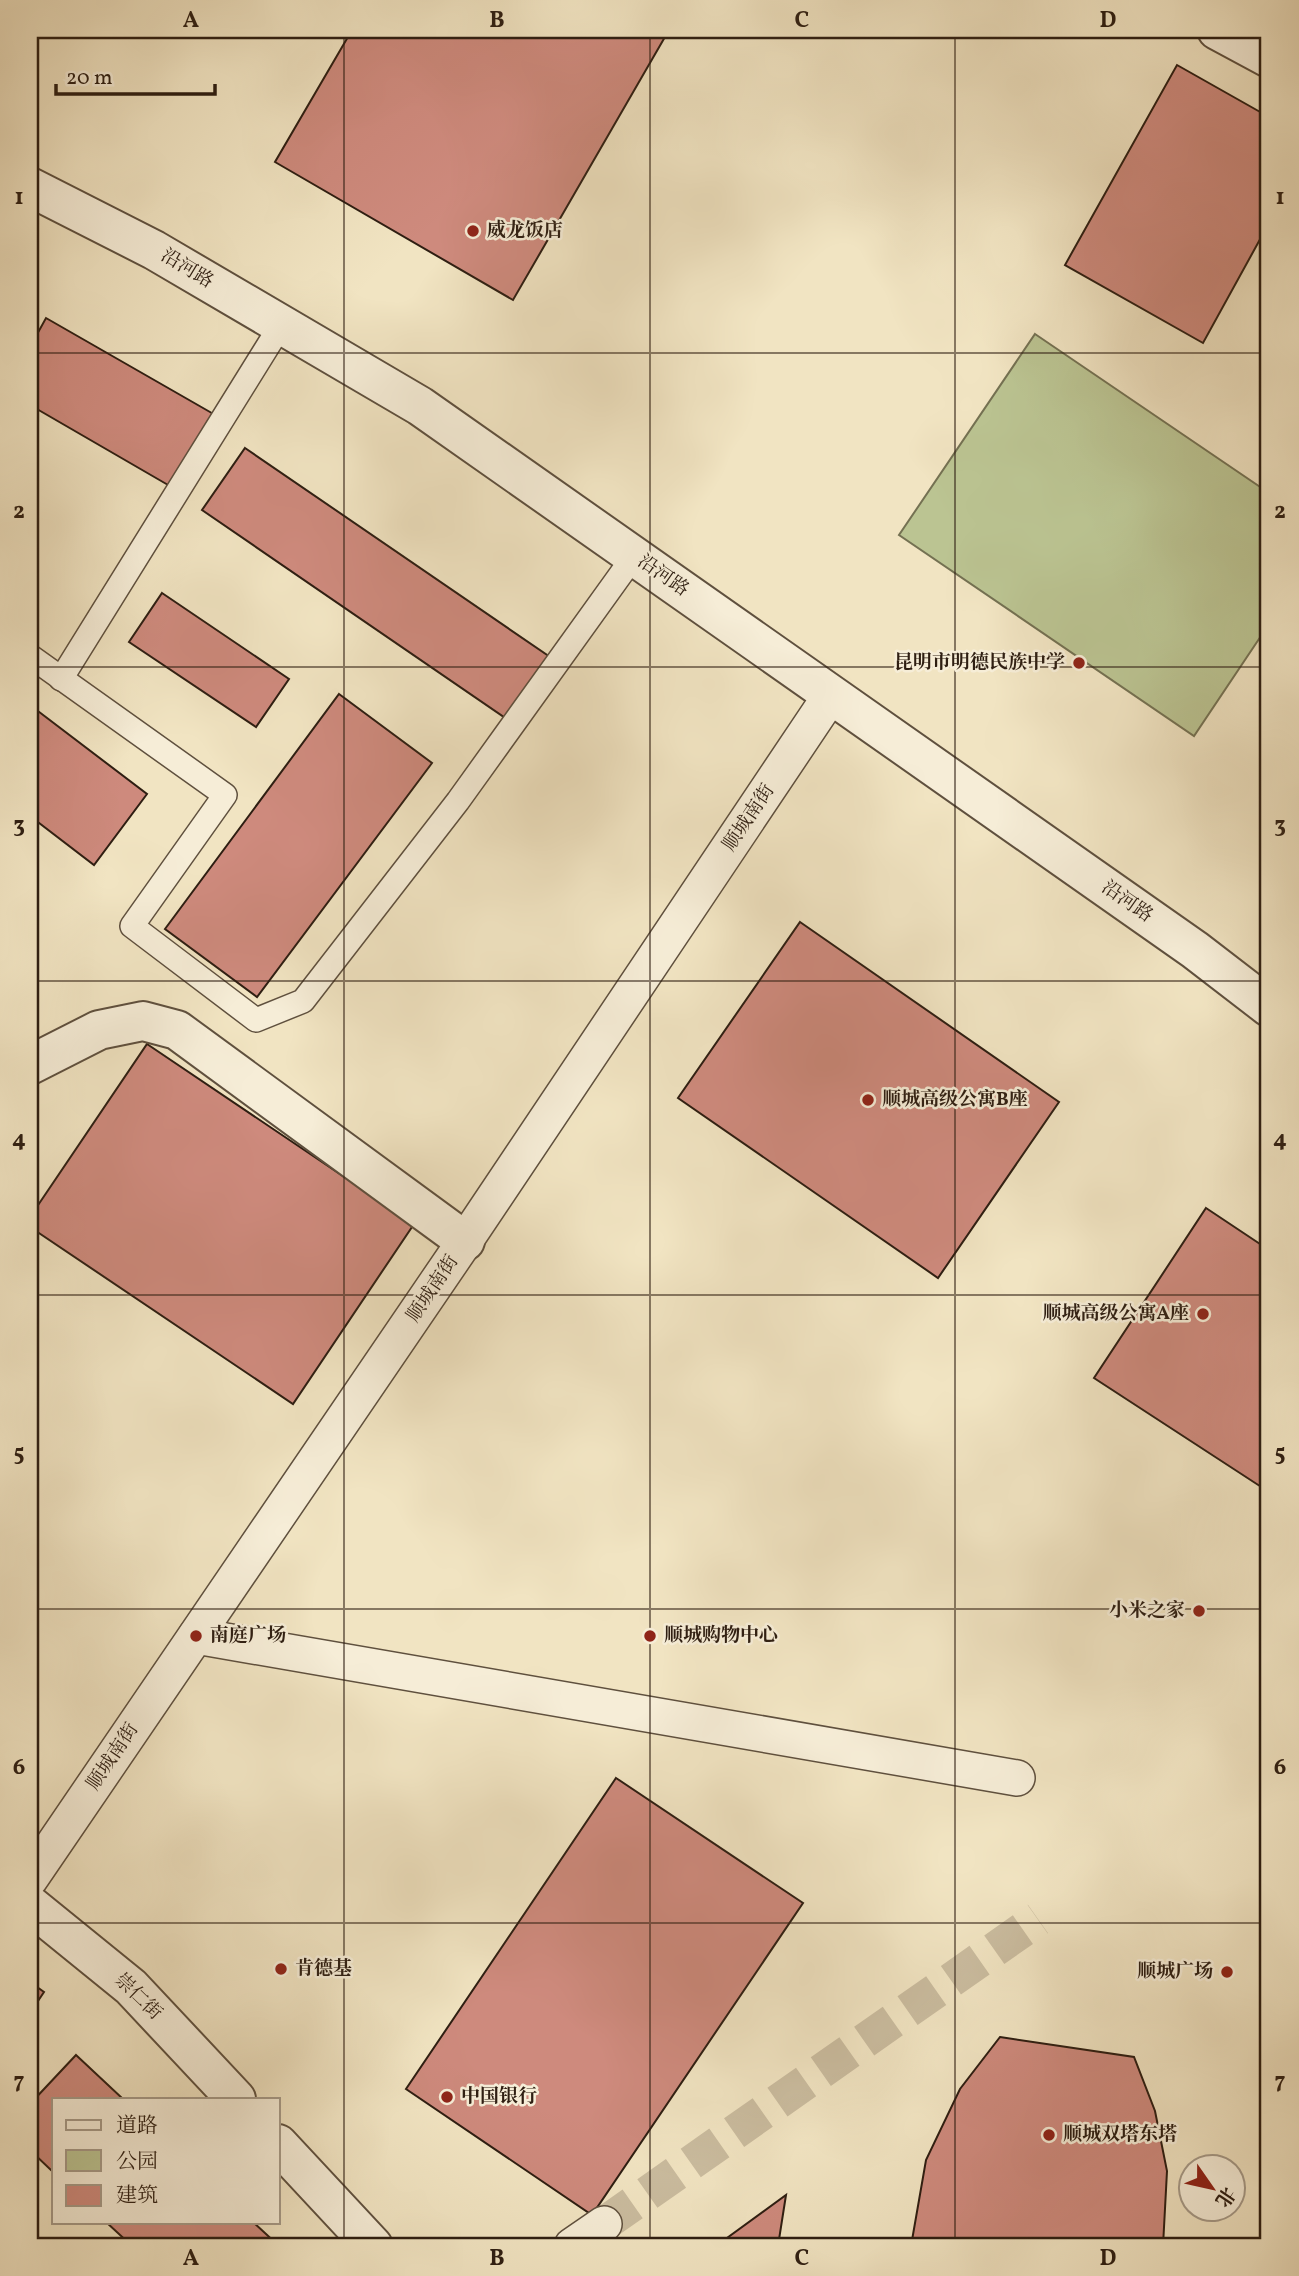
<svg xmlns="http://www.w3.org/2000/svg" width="1299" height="2276" font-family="Vollkorn,'Noto Serif SC',serif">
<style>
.green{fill:#bbc492;stroke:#747152;stroke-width:2}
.building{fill:#ce8a7d;stroke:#2e1e12;stroke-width:2}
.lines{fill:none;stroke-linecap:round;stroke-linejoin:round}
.pedestrian-tunnel{stroke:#cabc9f;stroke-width:35;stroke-dasharray:35 18;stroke-linecap:butt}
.service-casing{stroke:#5f503e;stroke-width:26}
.pedestrian-casing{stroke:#5f503e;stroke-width:38}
.minor-casing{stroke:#5f503e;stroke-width:42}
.tertiary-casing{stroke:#5f503e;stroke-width:42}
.service{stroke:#f6edd7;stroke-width:23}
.pedestrian{stroke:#f6edd7;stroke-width:35}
.minor{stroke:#f6edd7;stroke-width:38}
.tertiary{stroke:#f6edd7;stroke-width:38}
.grid{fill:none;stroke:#2e1e12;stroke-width:2;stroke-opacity:0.55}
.poi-dot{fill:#8f2418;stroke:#f6edd7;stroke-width:2.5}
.labels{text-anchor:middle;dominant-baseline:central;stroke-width:5;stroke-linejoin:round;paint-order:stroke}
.poi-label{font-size:19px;font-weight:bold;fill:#2e1e12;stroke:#f6edd7;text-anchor:start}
.street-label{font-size:19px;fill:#2e1e12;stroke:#f6edd7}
.neatline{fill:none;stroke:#2e1e12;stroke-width:2.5}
.grid-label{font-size:23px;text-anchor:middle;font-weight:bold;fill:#2e1e12}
</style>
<rect width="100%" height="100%" fill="#f1e4c2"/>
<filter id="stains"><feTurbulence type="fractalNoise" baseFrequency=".00286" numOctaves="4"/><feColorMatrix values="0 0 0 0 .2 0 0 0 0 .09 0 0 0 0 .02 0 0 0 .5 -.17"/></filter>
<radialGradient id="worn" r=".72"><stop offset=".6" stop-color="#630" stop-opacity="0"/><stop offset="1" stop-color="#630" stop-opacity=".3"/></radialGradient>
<path class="green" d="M 1035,334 L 1269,493 L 1269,624 L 1194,736 L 899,535 Z"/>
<g class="building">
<path d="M 352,30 L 669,30 L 513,300 L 275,162 Z"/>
<path d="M 1177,65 L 1269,117 L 1269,223 L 1203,343 L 1065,265 Z"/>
<path d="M 46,318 L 217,416 L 175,489 L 30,405 L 30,347 Z"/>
<path d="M 245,448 L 553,659 L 511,722 L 202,510 Z"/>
<path d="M 162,593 L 289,679 L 256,727 L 129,642 Z"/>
<path d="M 339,694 L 432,763 L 257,997 L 165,929 Z"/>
<path d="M 30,705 L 147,794 L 94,865 L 30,816 Z"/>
<path d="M 800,922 L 1059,1102 L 938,1278 L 678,1098 Z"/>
<path d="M 147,1044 L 414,1224 L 293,1404 L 30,1227 L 30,1217 Z"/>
<path d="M 1206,1208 L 1269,1250 L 1269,1492 L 1094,1378 Z"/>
<path d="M 616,1778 L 803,1903 L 592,2215 L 406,2089 Z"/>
<path d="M 30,1982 L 44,1992 L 30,2013 Z"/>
<path d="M 1000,2037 L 1134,2057 L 1155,2111 L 1167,2171 L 1163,2246 L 911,2246 L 926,2160 L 960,2089 Z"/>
<path d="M 76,2055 L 123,2099 L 54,2099 L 54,2173 L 30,2150 L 30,2104 Z"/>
<path d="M 786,2195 L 778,2246 L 716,2246 Z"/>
<path d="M 106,2222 L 253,2222 L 279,2246 L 132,2246 Z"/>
</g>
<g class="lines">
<path class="pedestrian-tunnel" d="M 604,2224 L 1038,1919"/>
<defs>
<g id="service">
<path d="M 30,656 L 225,795 L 132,926 L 256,1020 L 303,1001 L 458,801 L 634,556"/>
<path d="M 61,679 L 281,325"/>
</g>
<g id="pedestrian">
<path d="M 196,1636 L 1017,1778"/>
<path d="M 30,1879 L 465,1241 L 831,695"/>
<path d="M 572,2246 L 604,2224"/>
</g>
<g id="minor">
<path d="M 1217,30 L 1269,58"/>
<path d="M 30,1065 L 99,1030 L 143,1021 L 177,1030 L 465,1241"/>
<path d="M 30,1905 L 131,1987 L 236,2099"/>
<path d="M 278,2144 L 373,2246"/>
</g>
<path id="tertiary" d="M 30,187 L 154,250 L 420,406 L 1195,950 L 1269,1007"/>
</defs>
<use href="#service" class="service-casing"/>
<use href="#pedestrian" class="pedestrian-casing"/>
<use href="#minor" class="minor-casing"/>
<use href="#tertiary" class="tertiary-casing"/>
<use href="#service" class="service"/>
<use href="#pedestrian" class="pedestrian"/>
<use href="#minor" class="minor"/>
<use href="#tertiary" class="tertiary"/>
</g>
<path class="grid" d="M 344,30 L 344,2246M 650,30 L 650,2246M 955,30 L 955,2246M 30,353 L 1269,353M 30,667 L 1269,667M 30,981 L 1269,981M 30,1295 L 1269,1295M 30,1609 L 1269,1609M 30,1923 L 1269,1923"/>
<g class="poi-dot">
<circle cx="473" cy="231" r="7"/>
<circle cx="1079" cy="663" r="7"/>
<circle cx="868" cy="1100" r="7"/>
<circle cx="1203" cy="1314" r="7"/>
<circle cx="1199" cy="1611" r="7"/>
<circle cx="196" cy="1636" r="7"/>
<circle cx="650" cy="1636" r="7"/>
<circle cx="281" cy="1969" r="7"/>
<circle cx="1227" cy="1972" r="7"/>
<circle cx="447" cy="2097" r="7"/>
<circle cx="1049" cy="2135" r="7"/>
</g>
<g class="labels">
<g class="poi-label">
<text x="487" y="231">威龙饭店</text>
<text x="1065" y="663" text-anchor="end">昆明市明德民族中学</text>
<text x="882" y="1100">顺城高级公寓B座</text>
<text x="1189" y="1314" text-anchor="end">顺城高级公寓A座</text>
<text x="1185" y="1611" text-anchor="end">小米之家</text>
<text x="210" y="1636">南庭广场</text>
<text x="664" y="1636">顺城购物中心</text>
<text x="295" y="1969">肯德基</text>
<text x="1213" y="1972" text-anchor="end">顺城广场</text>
<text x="461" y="2097">中国银行</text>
<text x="1063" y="2135">顺城双塔东塔</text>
</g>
<g class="street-label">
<text transform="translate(187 269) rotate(31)">沿河路</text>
<text transform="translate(663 576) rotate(35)">沿河路</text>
<text transform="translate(749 818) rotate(-56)">顺城南街</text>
<text transform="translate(1127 902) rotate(35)">沿河路</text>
<text transform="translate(433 1289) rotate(-56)">顺城南街</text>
<text transform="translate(113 1757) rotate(-56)">顺城南街</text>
<text transform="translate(138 1997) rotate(44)">崇仁街</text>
</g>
</g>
<rect width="1299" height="2276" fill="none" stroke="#f1e4c2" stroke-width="77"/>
<rect x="52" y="2098" width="228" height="126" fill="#f6edd7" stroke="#a69a88" stroke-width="2"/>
<rect x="66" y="2120" width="35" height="10" fill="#f6edd7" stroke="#a69a88" stroke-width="2"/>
<text x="116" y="2132" font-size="21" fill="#2e1e12">道路</text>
<rect x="66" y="2150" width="35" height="21" fill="#bbc492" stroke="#a69a88" stroke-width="2"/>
<text x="116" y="2168" font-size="21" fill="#2e1e12">公园</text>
<rect x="66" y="2185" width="35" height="21" fill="#ce8a7d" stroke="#a69a88" stroke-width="2"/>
<text x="116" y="2202" font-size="21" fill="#2e1e12">建筑</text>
<g transform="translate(1212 2188) rotate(124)"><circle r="33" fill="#f6edd7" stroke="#a69a88" stroke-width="2"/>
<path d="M0-5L12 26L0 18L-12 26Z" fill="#8f2418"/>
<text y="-10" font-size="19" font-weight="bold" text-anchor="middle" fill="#2e1e12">北</text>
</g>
<path d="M56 84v10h159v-10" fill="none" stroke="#2e1e12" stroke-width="3.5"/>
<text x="66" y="84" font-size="21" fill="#2e1e12" stroke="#f6edd7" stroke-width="5" paint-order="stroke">20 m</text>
<rect x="38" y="38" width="1222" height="2200" class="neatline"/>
<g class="grid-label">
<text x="191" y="27">A</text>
<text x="497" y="27">B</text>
<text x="802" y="27">C</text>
<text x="1108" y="27">D</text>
<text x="19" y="204">1</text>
<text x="1280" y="204">1</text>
<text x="19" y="518">2</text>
<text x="1280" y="518">2</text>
<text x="19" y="832">3</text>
<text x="1280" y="832">3</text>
<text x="19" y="1146">4</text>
<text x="1280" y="1146">4</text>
<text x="19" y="1460">5</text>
<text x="1280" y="1460">5</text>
<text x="19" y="1774">6</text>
<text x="1280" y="1774">6</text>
<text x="19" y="2088">7</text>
<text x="1280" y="2088">7</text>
<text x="191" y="2265">A</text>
<text x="497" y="2265">B</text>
<text x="802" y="2265">C</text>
<text x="1108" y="2265">D</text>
</g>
<rect width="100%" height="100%" filter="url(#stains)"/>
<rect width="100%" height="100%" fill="url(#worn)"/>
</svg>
